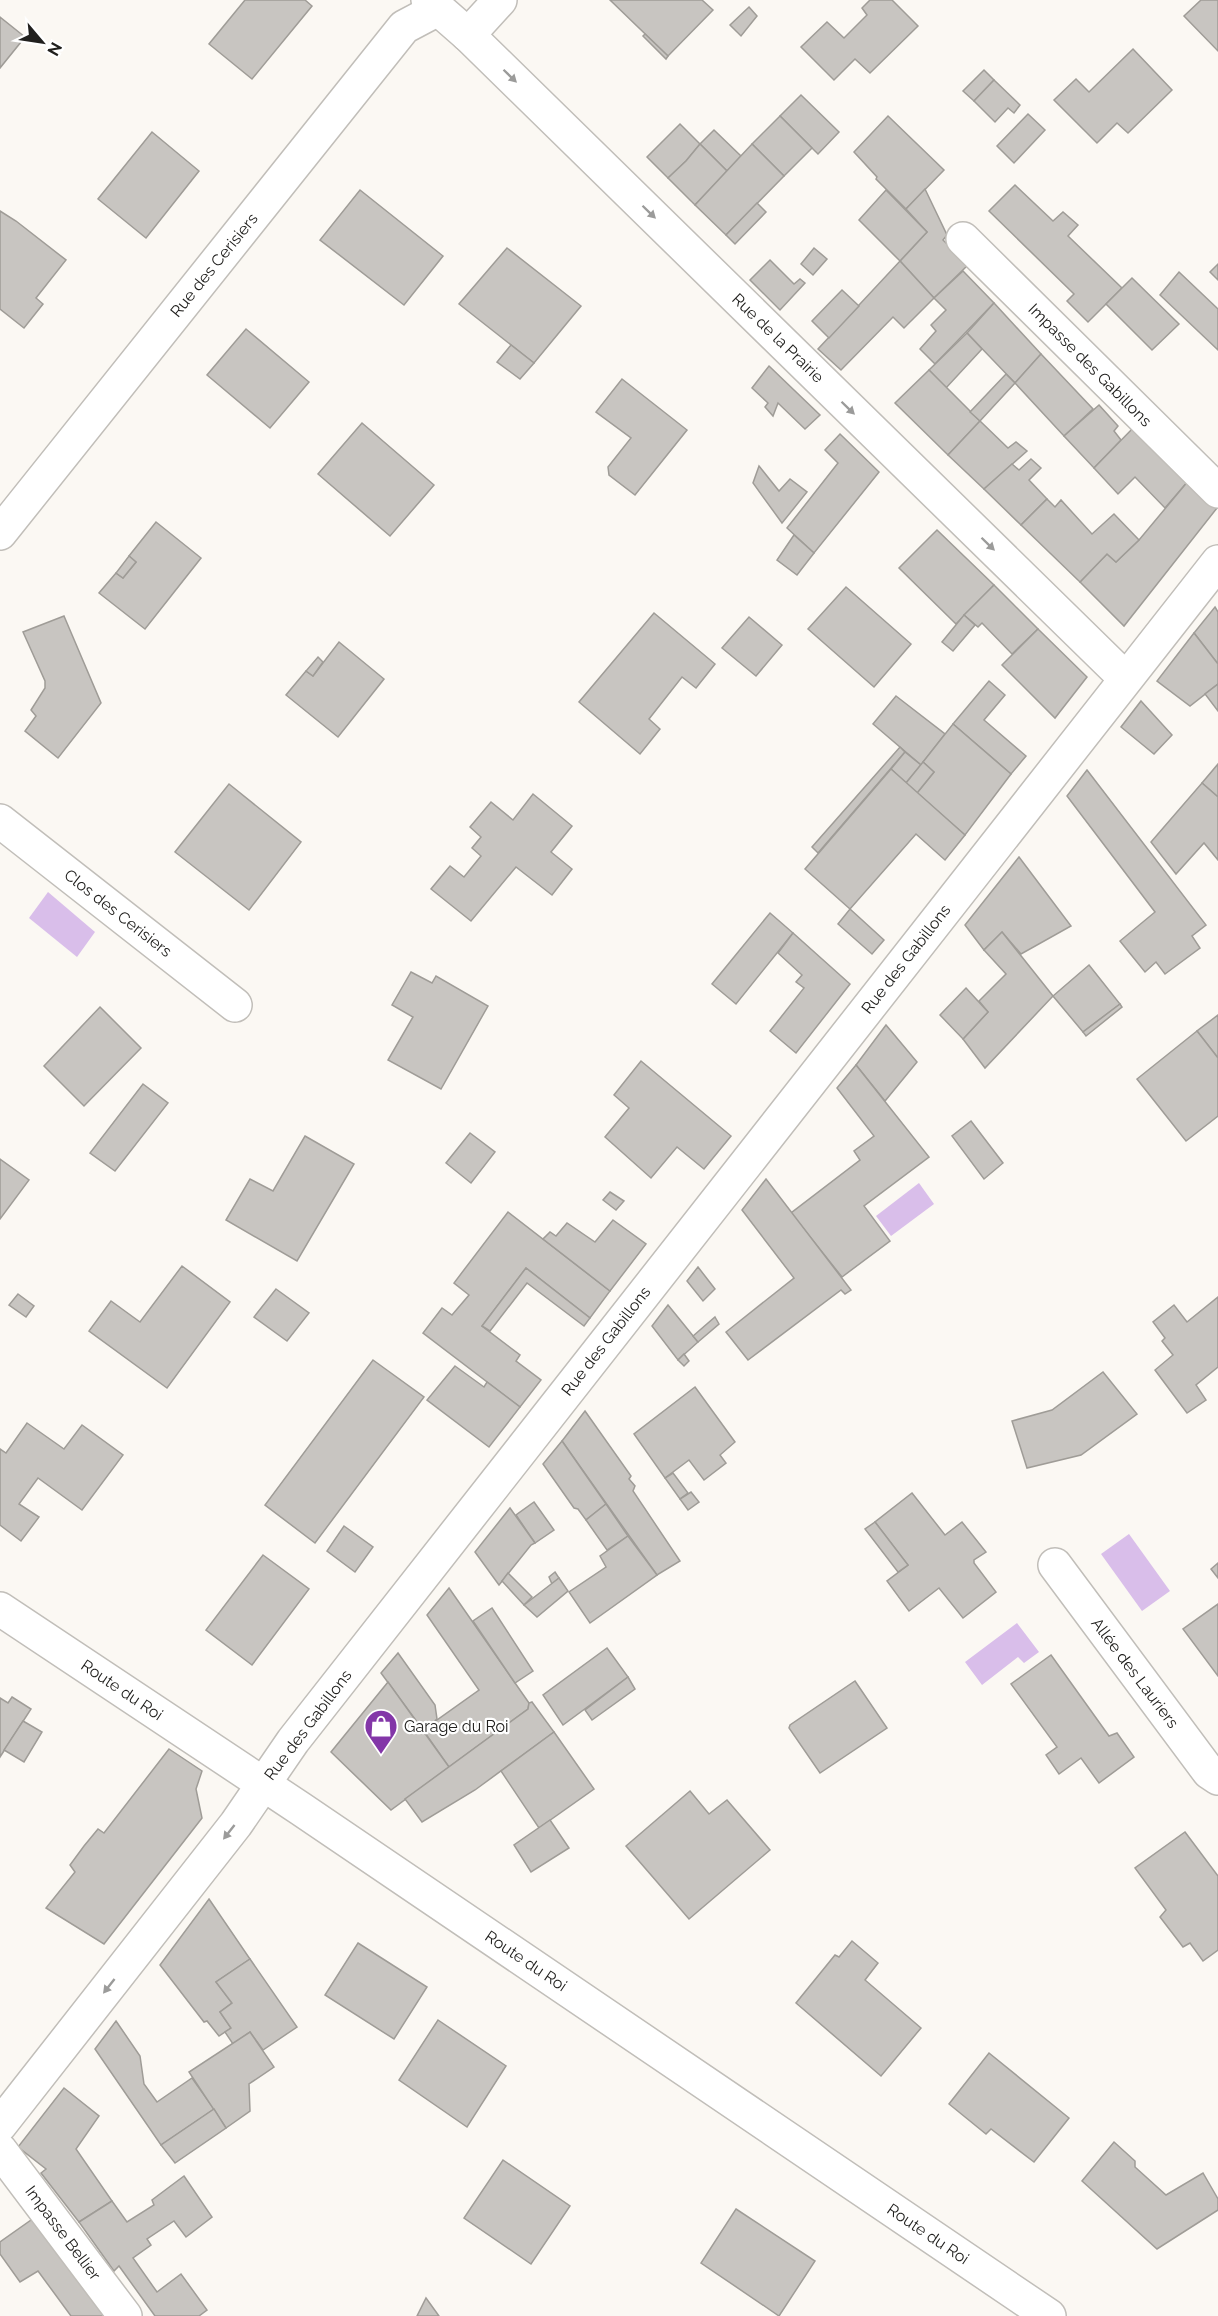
<svg xmlns="http://www.w3.org/2000/svg" width="1218" height="2316" font-family="Raleway,sans-serif">
<style>
.water{fill:#d9beea}
.building{fill:#c8c5c1;stroke:#9f9c97;stroke-width:1.5}
.lines{fill:none;stroke-linecap:round;stroke-linejoin:round}
.street-casing{stroke:#c1beb9;stroke-width:36}
.street{stroke:#fff;stroke-width:33}
.oneway{fill:#9b9b9a}
.labels{text-anchor:middle;dominant-baseline:central;stroke-width:4.5;stroke-linejoin:round;paint-order:stroke}
.street-label{font-size:16px;fill:#21201e;stroke:#fff}
.poi-label{font-size:16px;fill:#21201e;stroke:#fff;text-anchor:start}
</style>
<rect width="100%" height="100%" fill="#fbf8f3"/>
<g class="water">
<path d="M 48,892 L 95,932 L 77,957 L 29,918 Z"/>
<path d="M 919,1183 L 934,1204 L 891,1236 L 876,1216 Z"/>
<path d="M 1129,1534 L 1170,1591 L 1142,1611 L 1101,1554 Z"/>
<path d="M 1017,1623 L 1039,1652 L 1024,1663 L 1018,1657 L 982,1685 L 965,1662 Z"/>
</g>
<g class="building">
<path d="M 245,0 L 305,0 L 312,6 L 252,79 L 209,44 Z"/>
<path d="M 610,0 L 702,0 L 713,10 L 668,56 Z"/>
<path d="M 870,0 L 892,0 L 918,26 L 870,73 L 855,59 L 834,80 L 801,47 L 827,22 L 844,38 L 867,15 L 862,8 Z"/>
<path d="M 1201,0 L 1218,0 L 1218,51 L 1184,16 Z"/>
<path d="M 749,7 L 757,16 L 741,36 L 730,25 Z"/>
<path d="M 0,17 L 25,37 L 0,68 Z"/>
<path d="M 645,34 L 668,56 L 666,59 L 643,36 Z"/>
<path d="M 1133,49 L 1172,90 L 1128,133 L 1117,123 L 1097,143 L 1054,100 L 1076,79 L 1089,92 Z"/>
<path d="M 984,70 L 994,80 L 974,101 L 963,91 Z"/>
<path d="M 994,80 L 1020,105 L 1014,113 L 1008,108 L 995,122 L 974,101 Z"/>
<path d="M 801,95 L 839,132 L 818,154 L 780,116 Z"/>
<path d="M 1028,114 L 1045,130 L 1014,163 L 997,146 Z"/>
<path d="M 780,116 L 812,148 L 784,176 L 752,144 Z"/>
<path d="M 888,116 L 944,170 L 906,209 L 876,179 L 877,177 L 854,152 Z"/>
<path d="M 680,124 L 700,144 L 686,161 L 668,178 L 647,157 Z"/>
<path d="M 714,130 L 741,156 L 727,171 L 700,144 Z"/>
<path d="M 152,132 L 199,171 L 146,238 L 98,199 Z"/>
<path d="M 700,144 L 727,171 L 695,205 L 668,178 L 686,161 Z"/>
<path d="M 752,144 L 784,176 L 726,235 L 695,205 Z"/>
<path d="M 1015,185 L 1053,221 L 1063,212 L 1078,225 L 1068,236 L 1122,288 L 1088,322 L 1067,301 L 1074,294 L 989,211 Z"/>
<path d="M 925,189 L 947,235 L 943,240 L 968,265 L 934,298 L 900,261 L 927,232 L 906,209 Z"/>
<path d="M 360,190 L 443,256 L 404,305 L 320,240 Z"/>
<path d="M 886,190 L 927,232 L 900,261 L 859,220 Z"/>
<path d="M 757,203 L 766,212 L 735,244 L 726,235 Z"/>
<path d="M 0,211 L 16,221 L 66,260 L 36,298 L 43,304 L 24,328 L 0,309 Z"/>
<path d="M 507,248 L 581,306 L 534,363 L 459,304 Z"/>
<path d="M 814,248 L 827,259 L 813,275 L 801,264 Z"/>
<path d="M 770,260 L 794,284 L 800,279 L 805,283 L 780,310 L 750,280 Z"/>
<path d="M 900,261 L 934,298 L 904,328 L 893,317 L 841,370 L 818,349 Z"/>
<path d="M 1218,264 L 1218,280 L 1210,272 Z"/>
<path d="M 963,271 L 994,303 L 935,364 L 920,349 L 936,331 L 931,325 L 946,310 L 934,298 Z"/>
<path d="M 1179,272 L 1218,309 L 1218,350 L 1160,295 Z"/>
<path d="M 1132,278 L 1179,324 L 1152,350 L 1106,304 Z"/>
<path d="M 842,290 L 859,306 L 829,338 L 812,321 Z"/>
<path d="M 994,303 L 1041,354 L 1015,383 L 967,333 Z"/>
<path d="M 246,329 L 309,382 L 270,428 L 207,375 Z"/>
<path d="M 967,333 L 982,349 L 946,388 L 929,370 Z"/>
<path d="M 511,345 L 534,363 L 520,379 L 497,362 Z"/>
<path d="M 1041,354 L 1093,409 L 1064,436 L 1015,383 Z"/>
<path d="M 769,366 L 820,415 L 805,429 L 778,403 L 773,416 L 765,407 L 768,403 L 752,388 Z"/>
<path d="M 929,370 L 980,421 L 948,455 L 895,403 Z"/>
<path d="M 1006,374 L 1015,383 L 980,421 L 970,412 Z"/>
<path d="M 622,379 L 687,430 L 635,495 L 609,475 L 608,467 L 631,438 L 596,412 Z"/>
<path d="M 1099,405 L 1118,426 L 1114,431 L 1121,440 L 1094,468 L 1064,436 Z"/>
<path d="M 980,421 L 1008,448 L 1016,442 L 1027,451 L 984,489 L 948,455 Z"/>
<path d="M 362,423 L 434,485 L 390,536 L 318,474 Z"/>
<path d="M 1134,427 L 1189,480 L 1165,508 L 1135,477 L 1118,494 L 1094,468 Z"/>
<path d="M 840,434 L 879,472 L 814,553 L 787,528 L 838,463 L 825,450 Z"/>
<path d="M 1031,459 L 1041,468 L 1029,480 L 1047,499 L 1021,525 L 984,489 L 1012,464 L 1019,470 Z"/>
<path d="M 759,466 L 779,491 L 790,479 L 807,492 L 782,523 L 753,483 Z"/>
<path d="M 1189,480 L 1217,508 L 1124,626 L 1080,582 L 1107,554 L 1116,562 L 1139,540 Z"/>
<path d="M 1047,499 L 1055,507 L 1061,500 L 1092,534 L 1114,514 L 1139,540 L 1116,562 L 1107,554 L 1080,582 L 1021,525 Z"/>
<path d="M 156,522 L 201,558 L 145,629 L 99,593 L 116,573 L 123,578 L 136,562 L 129,556 Z"/>
<path d="M 937,530 L 994,585 L 956,624 L 899,568 Z"/>
<path d="M 794,535 L 814,553 L 797,575 L 777,560 Z"/>
<path d="M 129,556 L 136,562 L 123,578 L 116,573 Z"/>
<path d="M 994,585 L 1038,629 L 1012,654 L 982,623 L 978,627 L 964,615 Z"/>
<path d="M 846,587 L 911,644 L 874,687 L 808,629 Z"/>
<path d="M 1215,607 L 1218,612 L 1218,664 L 1194,633 Z"/>
<path d="M 654,613 L 715,664 L 696,688 L 682,677 L 649,719 L 660,729 L 640,754 L 579,702 Z"/>
<path d="M 964,615 L 975,625 L 953,651 L 942,642 Z"/>
<path d="M 64,616 L 101,703 L 58,758 L 25,731 L 36,716 L 31,710 L 45,688 L 45,681 L 23,632 Z"/>
<path d="M 749,617 L 782,645 L 756,676 L 722,648 Z"/>
<path d="M 1038,629 L 1087,677 L 1055,718 L 1002,665 Z"/>
<path d="M 1194,633 L 1218,664 L 1218,684 L 1190,706 L 1157,681 Z"/>
<path d="M 339,642 L 384,679 L 338,737 L 286,695 L 306,671 L 313,676 Z"/>
<path d="M 318,657 L 323,662 L 313,676 L 306,671 Z"/>
<path d="M 989,681 L 1005,695 L 984,720 L 1026,756 L 1011,774 L 953,724 Z"/>
<path d="M 1218,684 L 1218,711 L 1205,694 Z"/>
<path d="M 896,696 L 945,734 L 921,765 L 873,724 Z"/>
<path d="M 1141,701 L 1172,735 L 1154,754 L 1121,727 Z"/>
<path d="M 953,724 L 1011,774 L 965,835 L 917,793 L 934,772 L 923,762 Z"/>
<path d="M 900,747 L 905,752 L 818,853 L 812,847 Z"/>
<path d="M 905,752 L 921,765 L 906,783 L 891,769 Z"/>
<path d="M 923,762 L 934,772 L 917,793 L 906,783 Z"/>
<path d="M 1218,764 L 1218,797 L 1202,783 Z"/>
<path d="M 891,769 L 965,835 L 945,860 L 916,834 L 850,909 L 805,869 Z"/>
<path d="M 1087,770 L 1206,925 L 1192,936 L 1200,948 L 1165,974 L 1156,962 L 1145,972 L 1120,941 L 1155,912 L 1067,796 Z"/>
<path d="M 1202,783 L 1218,797 L 1218,860 L 1204,843 L 1176,874 L 1151,842 Z"/>
<path d="M 229,784 L 301,842 L 249,910 L 175,852 Z"/>
<path d="M 533,794 L 572,826 L 551,852 L 572,869 L 552,895 L 516,867 L 471,921 L 431,889 L 450,866 L 464,877 L 481,856 L 472,848 L 481,837 L 470,827 L 491,802 L 513,820 Z"/>
<path d="M 1019,857 L 1071,926 L 1021,954 L 1002,932 L 984,950 L 965,925 Z"/>
<path d="M 850,909 L 884,940 L 872,954 L 838,924 Z"/>
<path d="M 770,913 L 793,933 L 736,1004 L 712,984 Z"/>
<path d="M 1002,932 L 1053,996 L 985,1068 L 963,1039 L 988,1012 L 979,1001 L 1006,974 L 984,950 Z"/>
<path d="M 793,933 L 850,984 L 796,1053 L 770,1031 L 804,988 L 796,982 L 802,975 L 778,953 Z"/>
<path d="M 1089,965 L 1120,1004 L 1083,1032 L 1053,996 Z"/>
<path d="M 411,972 L 432,983 L 436,976 L 488,1006 L 441,1089 L 388,1060 L 413,1017 L 392,1005 Z"/>
<path d="M 966,988 L 988,1012 L 963,1039 L 940,1015 Z"/>
<path d="M 1120,1004 L 1122,1007 L 1086,1036 L 1083,1032 Z"/>
<path d="M 100,1007 L 141,1048 L 84,1106 L 44,1066 Z"/>
<path d="M 1218,1015 L 1218,1058 L 1197,1031 Z"/>
<path d="M 886,1025 L 917,1062 L 885,1101 L 856,1065 Z"/>
<path d="M 1197,1031 L 1218,1058 L 1218,1116 L 1186,1141 L 1137,1079 Z"/>
<path d="M 641,1061 L 731,1136 L 704,1169 L 677,1147 L 651,1178 L 605,1137 L 629,1108 L 614,1095 Z"/>
<path d="M 856,1065 L 929,1157 L 864,1206 L 890,1241 L 842,1277 L 791,1213 L 860,1160 L 854,1151 L 874,1136 L 837,1088 Z"/>
<path d="M 143,1084 L 168,1103 L 115,1171 L 90,1153 Z"/>
<path d="M 971,1121 L 1003,1163 L 984,1179 L 952,1136 Z"/>
<path d="M 470,1133 L 495,1152 L 471,1183 L 446,1163 Z"/>
<path d="M 305,1136 L 354,1164 L 297,1261 L 226,1220 L 250,1179 L 273,1191 Z"/>
<path d="M 0,1159 L 29,1180 L 0,1219 Z"/>
<path d="M 766,1179 L 851,1290 L 845,1294 L 841,1290 L 748,1360 L 726,1332 L 794,1278 L 742,1210 Z"/>
<path d="M 610,1192 L 624,1201 L 616,1210 L 603,1200 Z"/>
<path d="M 508,1212 L 610,1291 L 590,1318 L 526,1268 L 482,1326 L 520,1355 L 516,1361 L 541,1380 L 520,1407 L 423,1333 L 442,1308 L 452,1315 L 469,1295 L 454,1283 Z"/>
<path d="M 613,1220 L 646,1244 L 610,1291 L 543,1239 L 550,1232 L 556,1236 L 567,1223 L 595,1242 Z"/>
<path d="M 182,1266 L 230,1302 L 167,1388 L 89,1331 L 111,1301 L 140,1322 Z"/>
<path d="M 698,1267 L 715,1289 L 703,1301 L 687,1281 Z"/>
<path d="M 526,1268 L 590,1318 L 584,1326 L 527,1283 L 490,1331 L 482,1326 Z"/>
<path d="M 276,1289 L 309,1313 L 287,1341 L 254,1317 Z"/>
<path d="M 18,1294 L 34,1306 L 26,1317 L 9,1305 Z"/>
<path d="M 1218,1297 L 1218,1367 L 1196,1385 L 1206,1400 L 1187,1413 L 1155,1370 L 1173,1355 L 1162,1341 L 1165,1338 L 1153,1322 L 1174,1305 L 1187,1322 Z"/>
<path d="M 668,1305 L 698,1342 L 678,1360 L 652,1326 Z"/>
<path d="M 715,1317 L 719,1324 L 698,1342 L 693,1336 Z"/>
<path d="M 684,1354 L 689,1361 L 684,1366 L 678,1360 Z"/>
<path d="M 373,1360 L 424,1397 L 315,1543 L 265,1505 Z"/>
<path d="M 455,1366 L 484,1387 L 487,1382 L 520,1407 L 489,1447 L 427,1400 Z"/>
<path d="M 1103,1372 L 1137,1414 L 1081,1455 L 1027,1468 L 1012,1421 L 1052,1410 Z"/>
<path d="M 695,1387 L 735,1442 L 720,1455 L 726,1463 L 704,1480 L 689,1460 L 665,1478 L 634,1434 Z"/>
<path d="M 585,1411 L 631,1476 L 629,1479 L 635,1486 L 633,1491 L 680,1561 L 657,1575 L 562,1441 Z"/>
<path d="M 27,1423 L 64,1449 L 82,1425 L 123,1455 L 82,1510 L 38,1478 L 19,1504 L 39,1517 L 21,1541 L 0,1525 L 0,1449 L 6,1453 Z"/>
<path d="M 562,1441 L 606,1504 L 586,1520 L 578,1509 L 574,1508 L 543,1464 Z"/>
<path d="M 673,1473 L 688,1493 L 680,1499 L 665,1478 Z"/>
<path d="M 691,1492 L 699,1502 L 688,1510 L 680,1499 Z"/>
<path d="M 912,1493 L 945,1535 L 962,1522 L 986,1552 L 974,1560 L 974,1563 L 996,1592 L 963,1618 L 939,1588 L 909,1611 L 887,1581 L 908,1565 L 875,1522 Z"/>
<path d="M 534,1502 L 554,1530 L 535,1543 L 516,1515 Z"/>
<path d="M 606,1504 L 628,1536 L 607,1550 L 586,1520 Z"/>
<path d="M 510,1508 L 535,1543 L 531,1545 L 499,1585 L 475,1552 Z"/>
<path d="M 875,1522 L 908,1565 L 898,1572 L 865,1529 Z"/>
<path d="M 344,1526 L 373,1547 L 355,1572 L 327,1551 Z"/>
<path d="M 628,1536 L 657,1575 L 590,1623 L 569,1592 L 606,1567 L 600,1556 Z"/>
<path d="M 263,1555 L 309,1589 L 252,1665 L 206,1630 Z"/>
<path d="M 1218,1563 L 1218,1578 L 1211,1569 Z"/>
<path d="M 555,1572 L 559,1578 L 552,1584 L 549,1577 Z"/>
<path d="M 508,1573 L 532,1597 L 524,1605 L 502,1581 Z"/>
<path d="M 559,1578 L 568,1591 L 537,1617 L 524,1605 Z"/>
<path d="M 449,1588 L 529,1703 L 528,1709 L 449,1767 L 423,1730 L 479,1690 L 427,1615 Z"/>
<path d="M 1218,1604 L 1218,1676 L 1183,1629 Z"/>
<path d="M 492,1608 L 533,1671 L 515,1683 L 473,1621 Z"/>
<path d="M 607,1648 L 628,1677 L 563,1725 L 543,1695 Z"/>
<path d="M 398,1653 L 435,1705 L 437,1719 L 423,1730 L 381,1673 Z"/>
<path d="M 1051,1655 L 1109,1736 L 1117,1733 L 1134,1757 L 1099,1783 L 1081,1758 L 1059,1774 L 1046,1755 L 1057,1747 L 1011,1684 Z"/>
<path d="M 628,1677 L 635,1689 L 592,1720 L 585,1710 Z"/>
<path d="M 855,1681 L 887,1728 L 820,1773 L 789,1728 L 790,1725 Z"/>
<path d="M 388,1682 L 449,1767 L 391,1810 L 331,1752 Z"/>
<path d="M 12,1697 L 31,1709 L 0,1757 L 0,1698 L 8,1703 Z"/>
<path d="M 532,1702 L 554,1732 L 475,1790 L 422,1822 L 405,1799 L 528,1709 L 529,1703 Z"/>
<path d="M 23,1721 L 42,1732 L 24,1762 L 4,1750 Z"/>
<path d="M 554,1732 L 594,1789 L 539,1828 L 501,1771 Z"/>
<path d="M 169,1749 L 202,1771 L 196,1789 L 202,1818 L 104,1944 L 46,1908 L 75,1872 L 70,1865 L 84,1846 L 98,1829 L 104,1833 Z"/>
<path d="M 690,1791 L 709,1814 L 727,1800 L 770,1850 L 689,1919 L 626,1846 Z"/>
<path d="M 550,1820 L 569,1848 L 531,1872 L 514,1845 Z"/>
<path d="M 1185,1832 L 1218,1876 L 1218,1950 L 1203,1961 L 1190,1943 L 1183,1947 L 1160,1917 L 1166,1910 L 1135,1868 Z"/>
<path d="M 209,1899 L 250,1959 L 216,1982 L 232,2003 L 220,2012 L 231,2028 L 219,2036 L 207,2021 L 204,2022 L 160,1965 Z"/>
<path d="M 852,1941 L 878,1963 L 865,1980 L 921,2028 L 881,2076 L 796,2003 L 835,1955 L 839,1957 Z"/>
<path d="M 358,1943 L 427,1987 L 394,2039 L 325,1995 Z"/>
<path d="M 250,1959 L 297,2027 L 263,2050 L 250,2032 L 233,2044 L 225,2032 L 231,2028 L 220,2012 L 232,2003 L 216,1982 Z"/>
<path d="M 438,2020 L 506,2066 L 467,2127 L 399,2080 Z"/>
<path d="M 116,2021 L 140,2056 L 144,2084 L 157,2102 L 192,2078 L 214,2109 L 161,2145 L 95,2049 Z"/>
<path d="M 250,2032 L 274,2067 L 249,2084 L 250,2111 L 226,2128 L 189,2072 Z"/>
<path d="M 989,2053 L 1069,2118 L 1034,2162 L 991,2129 L 986,2134 L 949,2104 Z"/>
<path d="M 64,2088 L 99,2116 L 76,2149 L 112,2201 L 79,2222 L 41,2173 L 46,2169 L 18,2147 Z"/>
<path d="M 214,2109 L 226,2128 L 175,2163 L 161,2145 Z"/>
<path d="M 1114,2142 L 1135,2161 L 1135,2167 L 1166,2195 L 1203,2173 L 1218,2199 L 1218,2210 L 1157,2249 L 1082,2181 Z"/>
<path d="M 503,2160 L 570,2206 L 531,2264 L 464,2218 Z"/>
<path d="M 184,2176 L 212,2217 L 186,2237 L 174,2221 L 147,2239 L 151,2245 L 133,2258 L 157,2292 L 181,2274 L 207,2310 L 199,2316 L 155,2316 L 119,2266 L 114,2271 L 79,2222 L 112,2201 L 127,2222 L 154,2205 L 152,2200 Z"/>
<path d="M 736,2209 L 815,2261 L 779,2316 L 701,2263 Z"/>
<path d="M 41,2213 L 115,2316 L 71,2316 L 38,2271 L 20,2282 L 0,2254 L 0,2242 Z"/>
<path d="M 426,2298 L 439,2316 L 417,2316 Z"/>
</g>
<g class="lines">
<defs>
<g id="street">
<path d="M 428,0 L 468,35 L 1125,678"/>
<path d="M 468,35 L 500,0"/>
<path d="M 963,239 L 1218,491"/>
<path d="M 0,533 L 404,27 L 438,9"/>
<path d="M 0,821 L 235,1005"/>
<path d="M 1055,1565 L 1209,1772 L 1218,1778"/>
<path d="M 0,1609 L 301,1809 L 1049,2316"/>
<path d="M 0,2125 L 236,1824 L 293,1741 L 1218,562"/>
<path d="M 0,2150 L 125,2316"/>
</g>
</defs>
<use href="#street" class="street-casing"/>
<use href="#street" class="street"/>
</g>
<defs><path id="oneway-solid" d="M-6-.8H1V-3.2L6.5 0L1 3.2V.8H-6Z" transform="scale(1.5)"/></defs>
<g class="oneway">
<use href="#oneway-solid" transform="translate(510 76) rotate(44)"/>
<use href="#oneway-solid" transform="translate(649 212) rotate(44)"/>
<use href="#oneway-solid" transform="translate(848 408) rotate(44)"/>
<use href="#oneway-solid" transform="translate(988 544) rotate(44)"/>
<use href="#oneway-solid" transform="translate(229 1832) rotate(128)"/>
<use href="#oneway-solid" transform="translate(109 1986) rotate(128)"/>
</g>
<defs>
<symbol id="shop-pin" viewBox="-11 -11 22 30"><path d="M0 17L-7.5 6A9.5 9.5 0 1 1 7.5 6Z" fill="#8336a8" stroke="#fff"/><path d="M-5-2.5h2.3a2.7 3.5 0 0 1 5.4 0H5L5.5 6h-11ZM-1.5-2.5h3a1.5 2.3 0 0 0-3 0Z" fill="#fff"/></symbol>
</defs>
<g fill-rule="evenodd">
<use href="#shop-pin" x="362" y="1707" width="38" height="52"/>
</g>
<g class="labels">
<g class="street-label">
<text transform="translate(214 265) rotate(-51)">Rue des Cerisiers</text>
<text transform="translate(778 338) rotate(44)">Rue de la Prairie</text>
<text transform="translate(1090 365) rotate(45)">Impasse des Gabillons</text>
<text transform="translate(118 913) rotate(38)">Clos des Cerisiers</text>
<text transform="translate(906 959) rotate(-52)">Rue des Gabillons</text>
<text transform="translate(606 1341) rotate(-52)">Rue des Gabillons</text>
<text transform="translate(1135 1673) rotate(53)">Allée des Lauriers</text>
<text transform="translate(122 1690) rotate(34)">Route du Roi</text>
<text transform="translate(308 1725) rotate(-53)">Rue des Gabillons</text>
<text transform="translate(526 1961) rotate(34)">Route du Roi</text>
<text transform="translate(63 2233) rotate(53)">Impasse Bellier</text>
<text transform="translate(928 2234) rotate(34)">Route du Roi</text>
</g>
<g class="poi-label">
<text x="404" y="1726">Garage du Roi</text>
</g>
</g>
<g transform="translate(42 42) rotate(119)" stroke="#ffffff" stroke-width="4.5" paint-order="stroke">
<path d="M0-4.5L10 22L0 15L-10 22Z" fill="#21201e"/>
<text y="-9" font-size="16" font-weight="bold" text-anchor="middle" fill="#21201e">N</text>
</g>
</svg>
